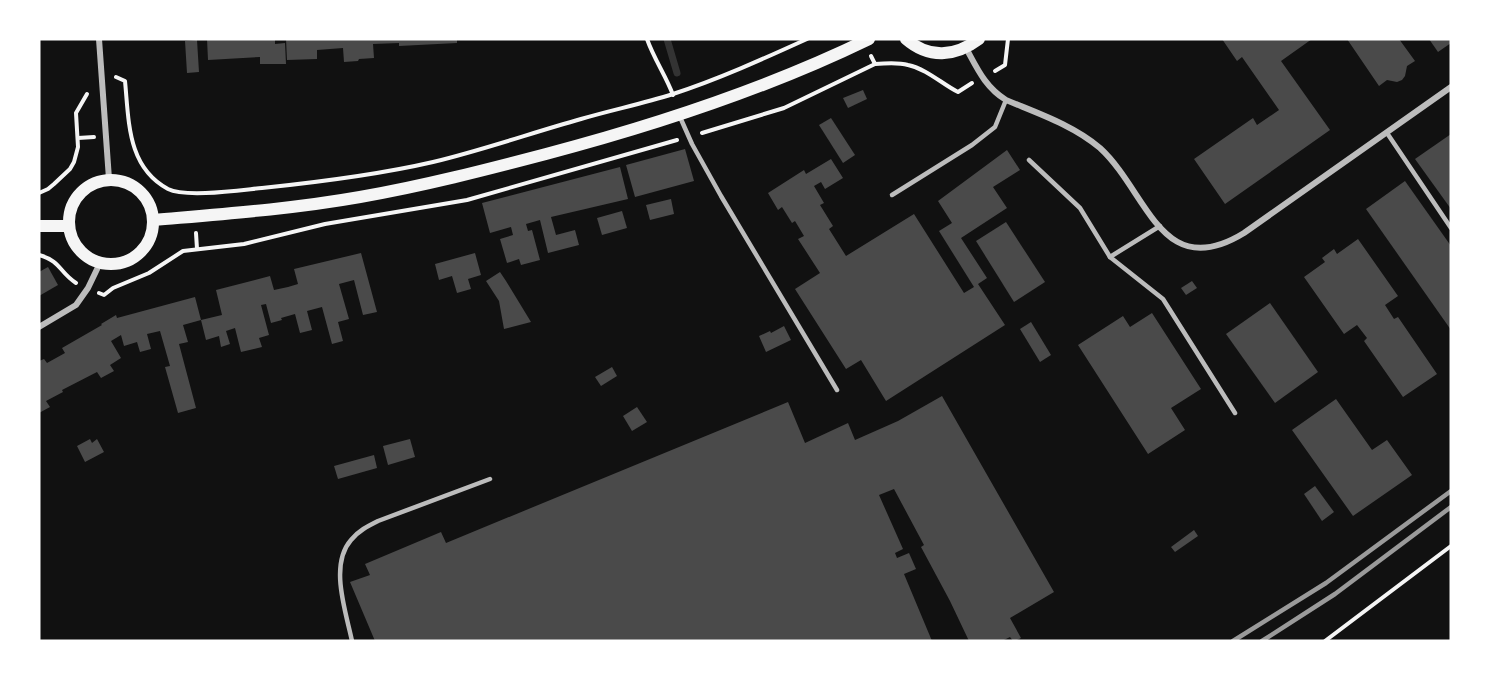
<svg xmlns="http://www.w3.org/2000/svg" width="1490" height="680" font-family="Barlow,sans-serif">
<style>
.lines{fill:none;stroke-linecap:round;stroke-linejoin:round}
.stream{stroke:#333;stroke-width:7}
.building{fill:#4a4a4a}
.path{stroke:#f5f5f5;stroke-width:4}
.service{stroke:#bcbcbc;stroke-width:4.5}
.minor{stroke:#bcbcbc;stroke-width:6}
.secondary{stroke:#f5f5f5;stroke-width:12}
.rail{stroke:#9a9a9a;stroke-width:4.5}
</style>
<rect width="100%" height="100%" fill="#111"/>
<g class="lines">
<path class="stream" d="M 667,39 L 677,73"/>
</g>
<g class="building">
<path d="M 207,39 L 275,39 L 275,44 L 285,43 L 286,64 L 260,64 L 260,57 L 208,60 Z"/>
<path d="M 286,39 L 457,39 L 457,43 L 399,46 L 399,43 L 373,44 L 374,58 L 359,59 L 358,61 L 344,62 L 343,48 L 317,50 L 317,59 L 287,60 Z"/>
<path d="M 1222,39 L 1312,39 L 1281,61 L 1330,130 L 1225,204 L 1194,159 L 1253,118 L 1257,125 L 1279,110 L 1242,57 L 1237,61 Z"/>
<path d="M 1347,39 L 1399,39 L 1415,61 L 1407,66 L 1405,76 L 1402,80 L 1397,82 L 1387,80 L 1379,86 Z"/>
<path d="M 1429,39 L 1451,39 L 1451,43 L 1438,52 Z"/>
<path d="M 197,40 L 199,72 L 187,73 L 185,41 Z"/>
<path d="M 863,90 L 867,99 L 848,108 L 843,98 Z"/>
<path d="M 831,118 L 855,155 L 843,163 L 819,125 Z"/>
<path d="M 1451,134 L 1451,209 L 1415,159 Z"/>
<path d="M 685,149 L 694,181 L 635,197 L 626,165 Z"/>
<path d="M 1007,150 L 1020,170 L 993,187 L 1007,208 L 961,238 L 987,278 L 978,284 L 1005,325 L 886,401 L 861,360 L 846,369 L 795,289 L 820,273 L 798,239 L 804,236 L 795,221 L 792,223 L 782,207 L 778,210 L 768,193 L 804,170 L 806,174 L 831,159 L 843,178 L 825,189 L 821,182 L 814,186 L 824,203 L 820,205 L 833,226 L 829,229 L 846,256 L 914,214 L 964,293 L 974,287 L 939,231 L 952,223 L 938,201 Z"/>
<path d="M 620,167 L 628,199 L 551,217 L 556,235 L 575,230 L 579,245 L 548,253 L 540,220 L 526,224 L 528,231 L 532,230 L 540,260 L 521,265 L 519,259 L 507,263 L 500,239 L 513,235 L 511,227 L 490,233 L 482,203 Z"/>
<path d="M 1405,181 L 1451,246 L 1451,330 L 1366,209 Z"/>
<path d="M 671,199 L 674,214 L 650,220 L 646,205 Z"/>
<path d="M 622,211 L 627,228 L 602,235 L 597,218 Z"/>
<path d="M 1006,222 L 1045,282 L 1014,302 L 976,241 Z"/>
<path d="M 1358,239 L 1398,296 L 1385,305 L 1394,319 L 1398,317 L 1437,374 L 1403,397 L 1364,341 L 1367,338 L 1357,325 L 1344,334 L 1304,277 L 1325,262 L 1322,258 L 1334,249 L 1337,254 Z"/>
<path d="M 361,253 L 377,312 L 363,315 L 354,280 L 339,284 L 349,319 L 338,322 L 343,341 L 332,344 L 322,307 L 307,311 L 312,330 L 300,333 L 295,314 L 281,318 L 282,320 L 271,323 L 266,304 L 261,305 L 269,335 L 259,338 L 262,347 L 241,352 L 235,328 L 226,331 L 230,344 L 221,347 L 219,336 L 206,340 L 201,320 L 222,315 L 216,290 L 270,276 L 274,290 L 288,287 L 298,284 L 294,269 Z"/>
<path d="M 475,253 L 481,275 L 468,279 L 471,289 L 457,293 L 452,276 L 439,280 L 435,264 Z"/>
<path d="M 48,267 L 58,285 L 39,296 L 39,272 Z"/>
<path d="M 500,272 L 506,281 L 531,322 L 504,329 L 499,301 L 486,281 Z"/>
<path d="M 1192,281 L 1197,288 L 1186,295 L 1181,288 Z"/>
<path d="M 195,297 L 201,320 L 183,325 L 188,342 L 179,344 L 196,408 L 178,413 L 165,367 L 170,366 L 160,331 L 147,334 L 151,349 L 140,352 L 137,342 L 124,346 L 121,335 L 111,341 L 121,358 L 110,365 L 114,371 L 101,378 L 97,372 L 62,390 L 63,392 L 46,401 L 50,407 L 39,413 L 39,361 L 44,359 L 47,363 L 65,353 L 62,348 L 102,325 L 101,324 L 116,315 L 117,318 Z"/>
<path d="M 1270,303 L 1318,372 L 1275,403 L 1226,334 Z"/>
<path d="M 1152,313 L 1201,389 L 1171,408 L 1185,430 L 1148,454 L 1078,345 L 1123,316 L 1130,327 Z"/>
<path d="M 1031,322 L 1051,355 L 1040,362 L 1020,329 Z"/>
<path d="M 784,326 L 791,340 L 766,352 L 759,336 L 770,331 L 771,333 Z"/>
<path d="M 612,367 L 617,376 L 601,386 L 595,377 Z"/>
<path d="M 942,396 L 1054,592 L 1010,618 L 1021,638 L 1015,641 L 1013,641 L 1010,637 L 1002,641 L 969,641 L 950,601 L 921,547 L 924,545 L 894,489 L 879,495 L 903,549 L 895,553 L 897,558 L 909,553 L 916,569 L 904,574 L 932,641 L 375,641 L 350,582 L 370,575 L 365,564 L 441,532 L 446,543 L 788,402 L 805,443 L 848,423 L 855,440 L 898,421 Z"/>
<path d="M 1336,399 L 1372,450 L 1387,440 L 1412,475 L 1353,516 L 1292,430 Z"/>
<path d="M 637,407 L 647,422 L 632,431 L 623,416 Z"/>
<path d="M 90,439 L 92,443 L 97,439 L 104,452 L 85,462 L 77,446 Z"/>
<path d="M 410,439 L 415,457 L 388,465 L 383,446 Z"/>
<path d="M 374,455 L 377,468 L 338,479 L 334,466 Z"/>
<path d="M 1315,486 L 1334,512 L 1322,521 L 1304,494 Z"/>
<path d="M 1194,530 L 1198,536 L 1175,552 L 1171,547 Z"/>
</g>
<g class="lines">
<g class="path">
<path d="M 647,39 C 654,59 666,76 673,95"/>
<path d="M 871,56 L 875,64 C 886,63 898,62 908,65 C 927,69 942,84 958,92 L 972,83"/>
<path d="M 995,71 L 1005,65 L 1008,39"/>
<path d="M 116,77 L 125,81 C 129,121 127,167 168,189 C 186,198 241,190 262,188 C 320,182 377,175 433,162 C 483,150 531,133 581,119 C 611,110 642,104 673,94 C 719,79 763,59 807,39"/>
<path d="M 702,133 L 784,108 L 875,64"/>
<path d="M 78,138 L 94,137"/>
<path d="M 39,193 L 48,189 L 54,184 L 70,169 L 74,162 L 78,147 L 76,113 L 87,94"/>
<path d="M 196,233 L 197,249"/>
<path d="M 39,255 C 61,261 59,272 76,283"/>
<path d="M 99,293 L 104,295 L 113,288 L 149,273 L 183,251 L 244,244 L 325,224 L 467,200 L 677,140"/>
<path d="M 1325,641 L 1451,546"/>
</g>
<g class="service">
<path d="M 680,117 L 692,144 L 721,196 L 837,390"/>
<path d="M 1387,133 L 1451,228"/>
<path d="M 1029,160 L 1080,208 L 1110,257"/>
<path d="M 892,195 L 972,145 L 995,127 L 1006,100"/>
<path d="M 1160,226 L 1110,257 L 1163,299 L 1235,413"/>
<path d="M 352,641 C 346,612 329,565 351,540 C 358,531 368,526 378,521 L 490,479"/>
</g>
<g class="minor">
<path d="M 99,39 L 109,179"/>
<path d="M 966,48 C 977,68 985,87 1006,100 C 1037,113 1073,125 1100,148 C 1148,192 1161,284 1244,233 L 1451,87"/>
<path d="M 39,327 L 76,305 L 88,288 L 100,263"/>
</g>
<g class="secondary">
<path d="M 906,39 C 929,59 955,57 979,39"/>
<circle cx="111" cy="222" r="42"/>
<path d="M 154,220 C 223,214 292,209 360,197 C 423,186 485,170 546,154 C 656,125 766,89 869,39"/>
<path d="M 39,226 L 69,226"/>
</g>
<g class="rail">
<path d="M 1233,641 L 1326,583 L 1451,491"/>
<path d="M 1262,641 L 1335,594 L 1451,507"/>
</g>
</g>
<rect width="1490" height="680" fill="none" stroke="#ffffff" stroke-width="81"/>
</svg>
